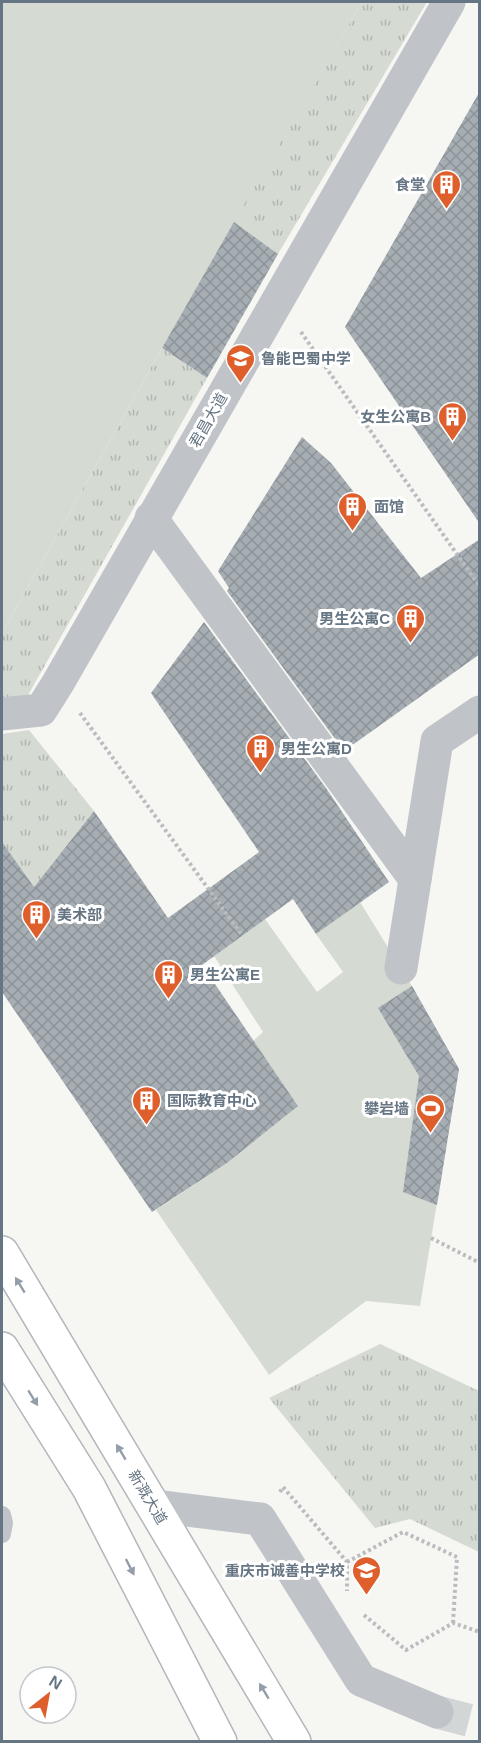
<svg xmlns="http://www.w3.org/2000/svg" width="481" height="1743" font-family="Arial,'Noto Sans SC',sans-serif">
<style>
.grass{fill:#d5dbd3}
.park{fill:url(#park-tufts)}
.building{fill:url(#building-cross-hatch)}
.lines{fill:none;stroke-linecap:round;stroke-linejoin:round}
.street-tunnel{stroke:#d2d6d7;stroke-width:33;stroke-dasharray:33 16;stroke-linecap:butt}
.primary-casing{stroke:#b3b7bb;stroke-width:36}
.path{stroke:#babcbf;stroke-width:4;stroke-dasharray:3 3;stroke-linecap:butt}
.lane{stroke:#c0c3c7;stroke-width:18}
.street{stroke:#c0c3c7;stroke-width:33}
.primary{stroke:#fff;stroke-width:33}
.oneway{fill:#949ea8}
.labels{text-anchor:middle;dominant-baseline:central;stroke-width:6;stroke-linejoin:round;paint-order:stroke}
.poi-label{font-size:15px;font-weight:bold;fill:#667583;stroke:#fff;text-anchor:start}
.street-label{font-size:15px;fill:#667583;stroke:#fff}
</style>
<defs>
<pattern id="park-tufts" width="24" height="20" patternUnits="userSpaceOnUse" patternTransform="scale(1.5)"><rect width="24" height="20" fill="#d5dbd3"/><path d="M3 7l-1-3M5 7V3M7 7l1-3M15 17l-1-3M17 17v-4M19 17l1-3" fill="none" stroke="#b1b6b1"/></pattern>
<pattern id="building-cross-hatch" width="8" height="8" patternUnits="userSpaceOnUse" patternTransform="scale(1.5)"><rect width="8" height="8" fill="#a6aeb4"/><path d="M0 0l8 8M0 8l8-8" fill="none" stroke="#8b9298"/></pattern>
</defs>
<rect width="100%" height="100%" fill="#f6f6f3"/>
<g class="grass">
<path d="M 2,2 L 362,2 L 162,348 L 2,633 Z"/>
<path d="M 360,902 L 412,986 L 459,1069 L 420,1306 L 366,1301 L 269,1375 L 156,1210 L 227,1163 L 298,1106 L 253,1041 L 263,1032 L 214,956 L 265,919 L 317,992 L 343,972 L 316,934 Z"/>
</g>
<g class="park">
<path d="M 362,2 L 427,2 L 278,254 L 234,222 Z"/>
<path d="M 162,348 L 207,378 L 27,697 L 2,698 L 2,633 Z"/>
<path d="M 29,730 L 94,811 L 34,887 L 8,851 L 2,856 L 2,734 Z"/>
<path d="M 380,1344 L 479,1391 L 479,1552 L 410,1519 L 375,1528 L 269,1398 Z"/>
</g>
<g class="building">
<path d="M 480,91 L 480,524 L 345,327 Z"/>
<path d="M 234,222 L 278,254 L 207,378 L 162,348 Z"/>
<path d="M 302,437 L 331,463 L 421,578 L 480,539 L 480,654 L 344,751 L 227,591 L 229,588 L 218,571 Z"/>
<path d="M 204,622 L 326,788 L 389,882 L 316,934 L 293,899 L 202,965 L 298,1106 L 227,1163 L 152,1212 L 2,992 L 2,842 L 34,887 L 94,811 L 168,918 L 259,852 L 151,693 Z"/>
<path d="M 412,986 L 459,1069 L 437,1205 L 403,1192 L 419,1076 L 378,1008 Z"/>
</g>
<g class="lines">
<path class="street-tunnel" d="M 437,1712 L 480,1723"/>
<defs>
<g id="primary">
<path d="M 2,1253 L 294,1742"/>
<path d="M 2,1349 L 89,1488 L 220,1742"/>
</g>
</defs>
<use href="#primary" class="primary-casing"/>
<g class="path">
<path d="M 301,332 L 480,587"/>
<path d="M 80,713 L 242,935"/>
<path d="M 431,1238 L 480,1263"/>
<path d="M 280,1492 L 283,1487 L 347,1562 L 347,1591"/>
<path d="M 347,1562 L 403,1532 L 457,1557 L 453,1623"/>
<path d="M 364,1615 L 406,1650 L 453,1623 L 480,1632"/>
</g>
<path class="lane" d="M 2,1515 L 4,1523 L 2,1534"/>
<g class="street">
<path d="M 151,518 L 415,879"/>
<path d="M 2,714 L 41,710 L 58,683 L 449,2"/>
<path d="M 401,968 L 437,741 L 480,712"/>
<path d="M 154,1506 L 260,1519 L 361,1680 L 437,1712"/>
</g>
<use href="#primary" class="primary"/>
</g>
<defs><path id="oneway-solid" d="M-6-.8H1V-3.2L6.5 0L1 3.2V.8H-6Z" transform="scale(1.5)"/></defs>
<g class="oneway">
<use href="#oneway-solid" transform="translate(20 1285) rotate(-121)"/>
<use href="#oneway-solid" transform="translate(33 1398) rotate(58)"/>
<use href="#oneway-solid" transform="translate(121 1452) rotate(-121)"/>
<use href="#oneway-solid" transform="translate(130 1567) rotate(63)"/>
<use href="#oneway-solid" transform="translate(264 1691) rotate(-121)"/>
</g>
<defs>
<symbol id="building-pin" viewBox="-11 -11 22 30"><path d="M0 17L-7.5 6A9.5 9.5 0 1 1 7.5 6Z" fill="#de5f2c" stroke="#fff"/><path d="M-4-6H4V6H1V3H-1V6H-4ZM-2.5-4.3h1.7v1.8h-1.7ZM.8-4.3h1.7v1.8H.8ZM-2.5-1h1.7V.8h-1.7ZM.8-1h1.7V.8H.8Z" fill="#fff"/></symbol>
<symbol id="school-pin" viewBox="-11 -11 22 30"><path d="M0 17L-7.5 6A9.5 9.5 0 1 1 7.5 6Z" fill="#de5f2c" stroke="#fff"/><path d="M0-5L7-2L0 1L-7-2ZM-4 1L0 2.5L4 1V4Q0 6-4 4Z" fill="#fff"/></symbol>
<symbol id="stadium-pin" viewBox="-11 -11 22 30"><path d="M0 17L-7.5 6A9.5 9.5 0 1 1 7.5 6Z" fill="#de5f2c" stroke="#fff"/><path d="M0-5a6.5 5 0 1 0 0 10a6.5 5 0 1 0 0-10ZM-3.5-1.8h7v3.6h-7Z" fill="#fff"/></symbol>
</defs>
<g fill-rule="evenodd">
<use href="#building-pin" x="430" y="168" width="33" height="45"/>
<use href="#school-pin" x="224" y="342" width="33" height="45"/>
<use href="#building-pin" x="436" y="400" width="33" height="45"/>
<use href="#building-pin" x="336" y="490" width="33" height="45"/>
<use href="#building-pin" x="394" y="602" width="33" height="45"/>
<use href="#building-pin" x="244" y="732" width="33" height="45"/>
<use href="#building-pin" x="20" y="898" width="33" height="45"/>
<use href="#building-pin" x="152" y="958" width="33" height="45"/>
<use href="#building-pin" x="130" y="1084" width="33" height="45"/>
<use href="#stadium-pin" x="414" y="1092" width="33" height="45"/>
<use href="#school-pin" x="350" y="1554" width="33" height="45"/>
</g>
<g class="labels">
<g class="poi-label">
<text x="425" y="184" text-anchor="end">食堂</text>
<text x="261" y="358">鲁能巴蜀中学</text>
<text x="431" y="416" text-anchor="end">女生公寓B</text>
<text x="374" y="506">面馆</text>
<text x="390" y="618" text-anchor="end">男生公寓C</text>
<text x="281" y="748">男生公寓D</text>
<text x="57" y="914">美术部</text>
<text x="190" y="974">男生公寓E</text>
<text x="167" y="1100">国际教育中心</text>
<text x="409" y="1108" text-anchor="end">攀岩墙</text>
<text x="345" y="1570" text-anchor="end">重庆市诚善中学校</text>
</g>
<g class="street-label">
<text transform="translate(208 420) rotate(-60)">君昌大道</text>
<text transform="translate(148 1497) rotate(59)">新溉大道</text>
</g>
</g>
<rect width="481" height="1743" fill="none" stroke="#667583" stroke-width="6"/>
<g transform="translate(48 1695) rotate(31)"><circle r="28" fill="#ffffff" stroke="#c2c8cd" stroke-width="1.5"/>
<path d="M0-4.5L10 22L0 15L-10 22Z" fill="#de5f2c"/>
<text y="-9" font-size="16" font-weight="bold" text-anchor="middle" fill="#667583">N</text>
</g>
</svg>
